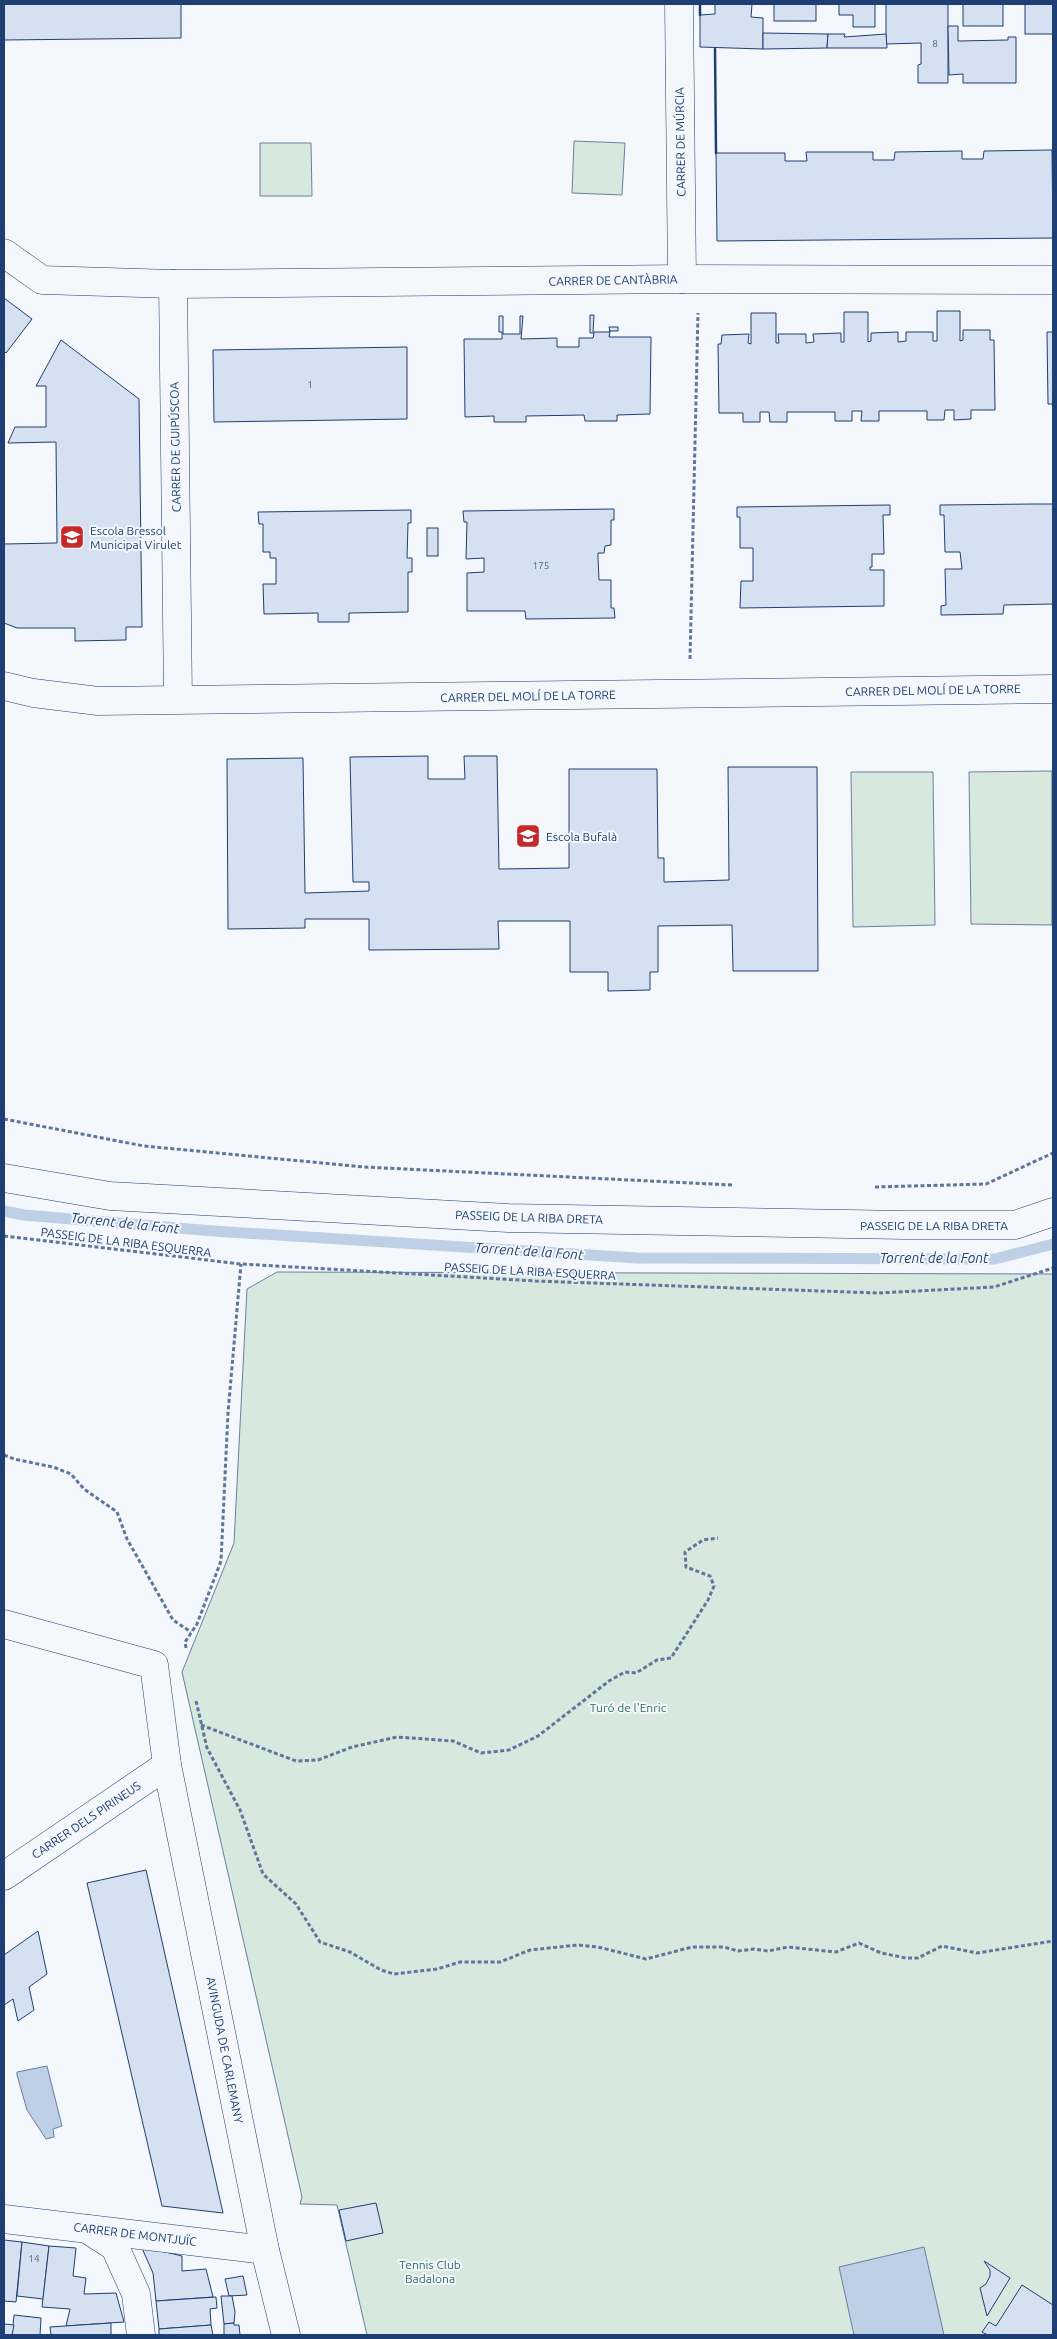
<svg xmlns="http://www.w3.org/2000/svg" width="1057" height="2339" font-family="Ubuntu,sans-serif">
<style>
.green{fill:#d7e8df;stroke:#687fa3}
.water{fill:#bed0e5;stroke:#687fa3}
.lines{fill:none;stroke-linecap:round;stroke-linejoin:round}
.stream{stroke:#bed0e5;stroke-width:11}
.building{fill:#d5e0f0;stroke:#1d3f73}
.street-casing{stroke:#1d3f73;stroke-width:29}
.path{stroke:#5e769c;stroke-width:3;stroke-dasharray:4 2.5;stroke-linecap:butt}
.street{stroke:#f4f7fb;stroke-width:28}
.wall{stroke:#1d3f73;stroke-width:2.5}
.labels{text-anchor:middle;dominant-baseline:central;stroke-width:4;stroke-linejoin:round;paint-order:stroke}
.number-label{font-size:10px;fill:#4b6792}
.street-label{font-size:12px;fill:#1d3f73;stroke:#f4f7fb}
.poi-label{font-size:12px;fill:#1d3f73;stroke:#f4f7fb;text-anchor:start}
.park-label{font-size:12px;fill:#2c6c60;stroke:#f4f7fb}
.water-label{font-size:14px;font-style:italic;fill:#1d3f73;stroke:#f4f7fb}
</style>
<rect width="100%" height="100%" fill="#f4f7fb"/>
<g class="green">
<path d="M 574,141 L 625,143 L 622,195 L 572,193 Z"/>
<path d="M 260,143 L 311,143 L 312,196 L 260,196 Z"/>
<path d="M 1052,771 L 1052,925 L 971,924 L 969,772 Z"/>
<path d="M 851,772 L 933,772 L 935,925 L 853,927 Z"/>
<path d="M 277,1272 L 1053,1274 L 1053,2335 L 367,2335 L 337,2205 L 300,2204 L 302,2197 L 182,1672 L 234,1543 L 247,1289 Z"/>
</g>
<g class="water">
<path d="M 47,2066 L 62,2126 L 53,2129 L 54,2137 L 46,2139 L 27,2110 L 17,2075 L 17,2072 Z"/>
<path d="M 924,2247 L 944,2335 L 854,2335 L 839,2267 Z"/>
</g>
<g class="lines">
<path class="stream" d="M 4,1211 L 24,1215 L 213,1231 L 637,1258 L 995,1259 L 1053,1244"/>
</g>
<g class="building">
<path d="M 4,4 L 181,4 L 181,38 L 4,40 Z"/>
<path d="M 715,4 L 752,4 L 751,17 L 763,18 L 763,49 L 700,47 L 700,15 L 715,14 Z"/>
<rect x="774" y="4" width="42" height="17"/>
<path d="M 839,4 L 875,4 L 875,27 L 853,27 L 853,15 L 839,15 Z"/>
<path d="M 886,4 L 948,4 L 948,83 L 918,83 L 918,65 L 921,64 L 921,43 L 886,44 Z"/>
<rect x="963" y="4" width="40" height="22"/>
<rect x="1025" y="4" width="28" height="30"/>
<path d="M 948,26 L 958,26 L 958,41 L 1008,40 L 1008,37 L 1016,37 L 1016,83 L 963,83 L 963,74 L 949,75 Z"/>
<path d="M 763,33 L 828,34 L 827,48 L 763,49 Z"/>
<path d="M 828,34 L 845,34 L 844,37 L 886,34 L 887,48 L 827,48 Z"/>
<path d="M 1052,150 L 1053,238 L 717,241 L 716,153 L 785,153 L 785,161 L 807,161 L 806,152 L 873,152 L 873,160 L 894,160 L 895,152 L 962,151 L 962,159 L 983,159 L 984,151 Z"/>
<path d="M 4,298 L 32,319 L 6,353 L 4,351 Z"/>
<path d="M 937,311 L 960,311 L 960,341 L 963,340 L 963,330 L 990,330 L 990,340 L 994,340 L 995,410 L 971,410 L 971,419 L 954,420 L 954,410 L 945,410 L 944,420 L 927,420 L 927,411 L 879,411 L 879,421 L 861,421 L 862,411 L 852,411 L 852,421 L 835,421 L 835,412 L 787,412 L 787,422 L 770,422 L 769,412 L 760,412 L 760,422 L 743,422 L 743,413 L 719,413 L 718,344 L 721,344 L 722,335 L 749,334 L 748,343 L 751,344 L 751,313 L 776,313 L 776,343 L 779,343 L 778,334 L 806,334 L 806,343 L 814,342 L 813,334 L 841,333 L 841,342 L 844,342 L 844,312 L 868,312 L 868,342 L 871,341 L 871,333 L 898,332 L 898,342 L 906,341 L 906,332 L 933,332 L 933,341 L 937,341 Z"/>
<path d="M 590,315 L 594,315 L 593,332 L 610,332 L 609,327 L 618,327 L 618,331 L 610,331 L 609,337 L 651,337 L 650,414 L 617,415 L 617,421 L 585,421 L 584,415 L 526,416 L 526,422 L 494,422 L 494,416 L 465,417 L 464,339 L 502,339 L 502,332 L 499,332 L 499,316 L 503,316 L 503,334 L 520,334 L 520,316 L 523,316 L 521,339 L 557,338 L 557,347 L 579,347 L 579,338 L 593,338 L 594,333 L 590,333 Z"/>
<path d="M 1047,332 L 1053,332 L 1053,404 L 1048,404 Z"/>
<path d="M 61,340 L 139,399 L 142,627 L 126,627 L 126,640 L 75,641 L 75,628 L 17,628 L 4,623 L 4,544 L 57,543 L 56,442 L 8,443 L 15,427 L 46,427 L 46,386 L 36,386 Z"/>
<path d="M 407,347 L 407,419 L 214,422 L 213,350 Z"/>
<path d="M 1034,504 L 1053,504 L 1053,604 L 1004,605 L 1003,614 L 941,615 L 941,606 L 946,605 L 945,569 L 962,569 L 960,552 L 945,552 L 944,515 L 940,515 L 940,505 Z"/>
<path d="M 890,505 L 890,515 L 883,515 L 884,554 L 872,554 L 872,567 L 870,567 L 870,570 L 884,570 L 884,606 L 740,608 L 741,581 L 753,581 L 753,548 L 740,548 L 740,517 L 737,517 L 737,507 Z"/>
<path d="M 614,509 L 614,520 L 611,520 L 611,545 L 605,546 L 604,553 L 598,553 L 598,557 L 599,580 L 611,580 L 611,608 L 614,608 L 615,618 L 526,619 L 525,611 L 467,611 L 467,573 L 484,572 L 484,558 L 466,559 L 467,522 L 464,522 L 463,511 Z"/>
<path d="M 411,510 L 411,523 L 408,523 L 407,558 L 412,558 L 412,572 L 408,572 L 408,612 L 349,613 L 349,622 L 318,622 L 318,613 L 264,614 L 263,584 L 276,584 L 276,558 L 270,558 L 270,552 L 263,552 L 263,524 L 259,524 L 258,512 Z"/>
<rect x="427" y="528" width="11" height="28"/>
<path d="M 428,756 L 428,779 L 465,779 L 464,756 L 497,756 L 499,869 L 569,868 L 569,769 L 657,769 L 658,858 L 664,858 L 664,882 L 729,880 L 728,767 L 817,767 L 818,971 L 733,971 L 732,925 L 658,926 L 658,972 L 650,972 L 650,990 L 608,991 L 608,972 L 570,972 L 570,921 L 498,921 L 499,949 L 369,950 L 369,919 L 305,919 L 305,928 L 228,929 L 227,759 L 303,758 L 305,893 L 369,891 L 369,882 L 353,882 L 350,757 Z"/>
<path d="M 146,1870 L 223,2213 L 162,2206 L 87,1883 Z"/>
<path d="M 38,1931 L 47,1974 L 29,1987 L 34,2010 L 18,2021 L 13,1999 L 4,2005 L 4,1955 Z"/>
<path d="M 376,2203 L 383,2233 L 346,2241 L 339,2210 Z"/>
<path d="M 4,2240 L 22,2242 L 16,2302 L 4,2301 Z"/>
<path d="M 22,2242 L 49,2246 L 43,2299 L 17,2296 Z"/>
<path d="M 49,2246 L 76,2248 L 73,2276 L 86,2278 L 84,2294 L 116,2293 L 124,2322 L 66,2326 L 70,2309 L 42,2307 Z"/>
<path d="M 141,2246 L 182,2256 L 182,2271 L 206,2269 L 213,2297 L 156,2301 L 153,2273 Z"/>
<path d="M 984,2261 L 1010,2278 L 987,2316 L 980,2288 L 986,2284 L 990,2276 L 990,2270 Z"/>
<path d="M 243,2276 L 247,2295 L 229,2296 L 225,2279 Z"/>
<path d="M 1022,2285 L 1053,2305 L 1053,2335 L 988,2335 L 982,2332 L 989,2322 L 996,2326 Z"/>
<path d="M 221,2296 L 232,2296 L 235,2312 L 234,2323 L 224,2324 Z"/>
<path d="M 216,2297 L 217,2308 L 210,2309 L 211,2325 L 159,2329 L 156,2301 Z"/>
<path d="M 14,2315 L 41,2318 L 40,2335 L 12,2335 Z"/>
<path d="M 111,2323 L 111,2335 L 44,2335 L 51,2335 L 50,2327 Z"/>
<path d="M 234,2323 L 234,2325 L 239,2325 L 240,2335 L 224,2335 L 224,2324 Z"/>
<path d="M 4,2324 L 14,2325 L 12,2335 L 4,2335 Z"/>
<path d="M 211,2325 L 213,2335 L 159,2335 L 159,2329 Z"/>
</g>
<g class="lines">
<defs>
<g id="street">
<path d="M 679,4 L 682,279"/>
<path d="M 4,253 L 42,280 L 173,284 L 682,279 L 1053,280"/>
<path d="M 173,284 L 178,699"/>
<path d="M 4,686 L 33,693 L 98,701 L 1053,689"/>
<path d="M 4,1178 L 110,1196 L 508,1218 L 905,1225 L 1015,1225 L 1053,1212"/>
<path d="M 4,1624 L 154,1665 L 167,1765 L 265,2250 L 286,2335"/>
<path d="M 4,1876 L 167,1765"/>
<path d="M 4,2219 L 265,2250"/>
<path d="M 87,2229 L 115,2247 L 136,2294 L 141,2335"/>
</g>
</defs>
<use href="#street" class="street-casing"/>
<g class="path">
<path d="M 690,659 L 698,313"/>
<path d="M 4,1119 L 144,1146 L 364,1167 L 732,1185"/>
<path d="M 875,1187 L 986,1184 L 1053,1153"/>
<path d="M 4,1236 L 241,1264 L 535,1281 L 878,1293 L 994,1287 L 1053,1268"/>
<path d="M 4,1455 L 14,1459 L 53,1467 L 71,1474 L 84,1489 L 117,1512 L 127,1539 L 173,1620 L 191,1632"/>
<path d="M 186,1648 L 185,1642 L 197,1624 L 221,1561 L 228,1413 L 241,1264"/>
<path d="M 196,1701 L 207,1748 L 240,1810 L 263,1874 L 296,1904 L 320,1942 L 350,1952 L 381,1970 L 394,1974 L 437,1969 L 460,1962 L 500,1962 L 530,1950 L 578,1945 L 598,1947 L 646,1959 L 692,1947 L 724,1947 L 738,1951 L 754,1949 L 768,1951 L 788,1947 L 836,1952 L 859,1943 L 881,1953 L 906,1958 L 918,1958 L 942,1946 L 977,1953 L 1053,1941"/>
<path d="M 201,1725 L 296,1761 L 318,1760 L 352,1747 L 397,1737 L 453,1741 L 481,1753 L 509,1750 L 538,1736 L 609,1681 L 625,1672 L 636,1673 L 657,1660 L 671,1658 L 708,1600 L 714,1586 L 710,1576 L 686,1567 L 685,1552 L 703,1540 L 718,1538"/>
</g>
<use href="#street" class="street"/>
<g class="wall">
<path d="M 700,4 L 700,15"/>
<path d="M 715,49 L 716,153"/>
</g>
</g>
<defs>
<symbol id="school-square" viewBox="-11 -11 22 22"><rect x="-9" y="-9" width="18" height="18" rx="4" fill="#c62828" stroke="#f4f7fb"/><path d="M0-5L7-2L0 1L-7-2ZM-4 1L0 2.5L4 1V4Q0 6-4 4Z" fill="#fff"/></symbol>
</defs>
<g fill-rule="evenodd">
<use href="#school-square" x="58" y="523" width="28" height="28"/>
<use href="#school-square" x="514" y="822" width="28" height="28"/>
</g>
<g class="labels">
<g class="number-label">
<text x="935" y="43">8</text>
<text x="310" y="384">1</text>
<text x="541" y="565">175</text>
<text x="34" y="2258">14</text>
</g>
<g class="street-label">
<text transform="translate(680 142) rotate(-91)">CARRER DE MÚRCIA</text>
<text transform="translate(613 280) rotate(-1)">CARRER DE CANTÀBRIA</text>
<text transform="translate(175 447) rotate(-91)">CARRER DE GUIPÚSCOA</text>
<text transform="translate(933 690) rotate(-1)">CARRER DEL MOLÍ DE LA TORRE</text>
<text transform="translate(528 696) rotate(-1)">CARRER DEL MOLÍ DE LA TORRE</text>
<text transform="translate(529 1217) rotate(2)">PASSEIG DE LA RIBA DRETA</text>
<text x="934" y="1225">PASSEIG DE LA RIBA DRETA</text>
<text transform="translate(126 1242) rotate(7)">PASSEIG DE LA RIBA ESQUERRA</text>
<text transform="translate(530 1271) rotate(3)">PASSEIG DE LA RIBA ESQUERRA</text>
<text transform="translate(86 1820) rotate(-34)">CARRER DELS PIRINEUS</text>
<text transform="translate(225 2050) rotate(79)">AVINGUDA DE CARLEMANY</text>
<text transform="translate(135 2234) rotate(7)">CARRER DE MONTJUÏC</text>
</g>
<g class="poi-label">
<text x="90" y="530">Escola Bressol<tspan x="90" dy="14">Municipal Virulet</tspan></text>
<text x="546" y="836">Escola Bufalà</text>
</g>
<g class="park-label">
<text x="628" y="1707">Turó de l'Enric</text>
<text x="430" y="2264">Tennis Club<tspan x="430" dy="14">Badalona</tspan></text>
</g>
<g class="water-label">
<text transform="translate(125 1223) rotate(6)">Torrent de la Font</text>
<text transform="translate(529 1251) rotate(4)">Torrent de la Font</text>
<text x="934" y="1258">Torrent de la Font</text>
</g>
</g>
<rect width="1057" height="2339" fill="none" stroke="#1d3f73" stroke-width="10"/>
</svg>
